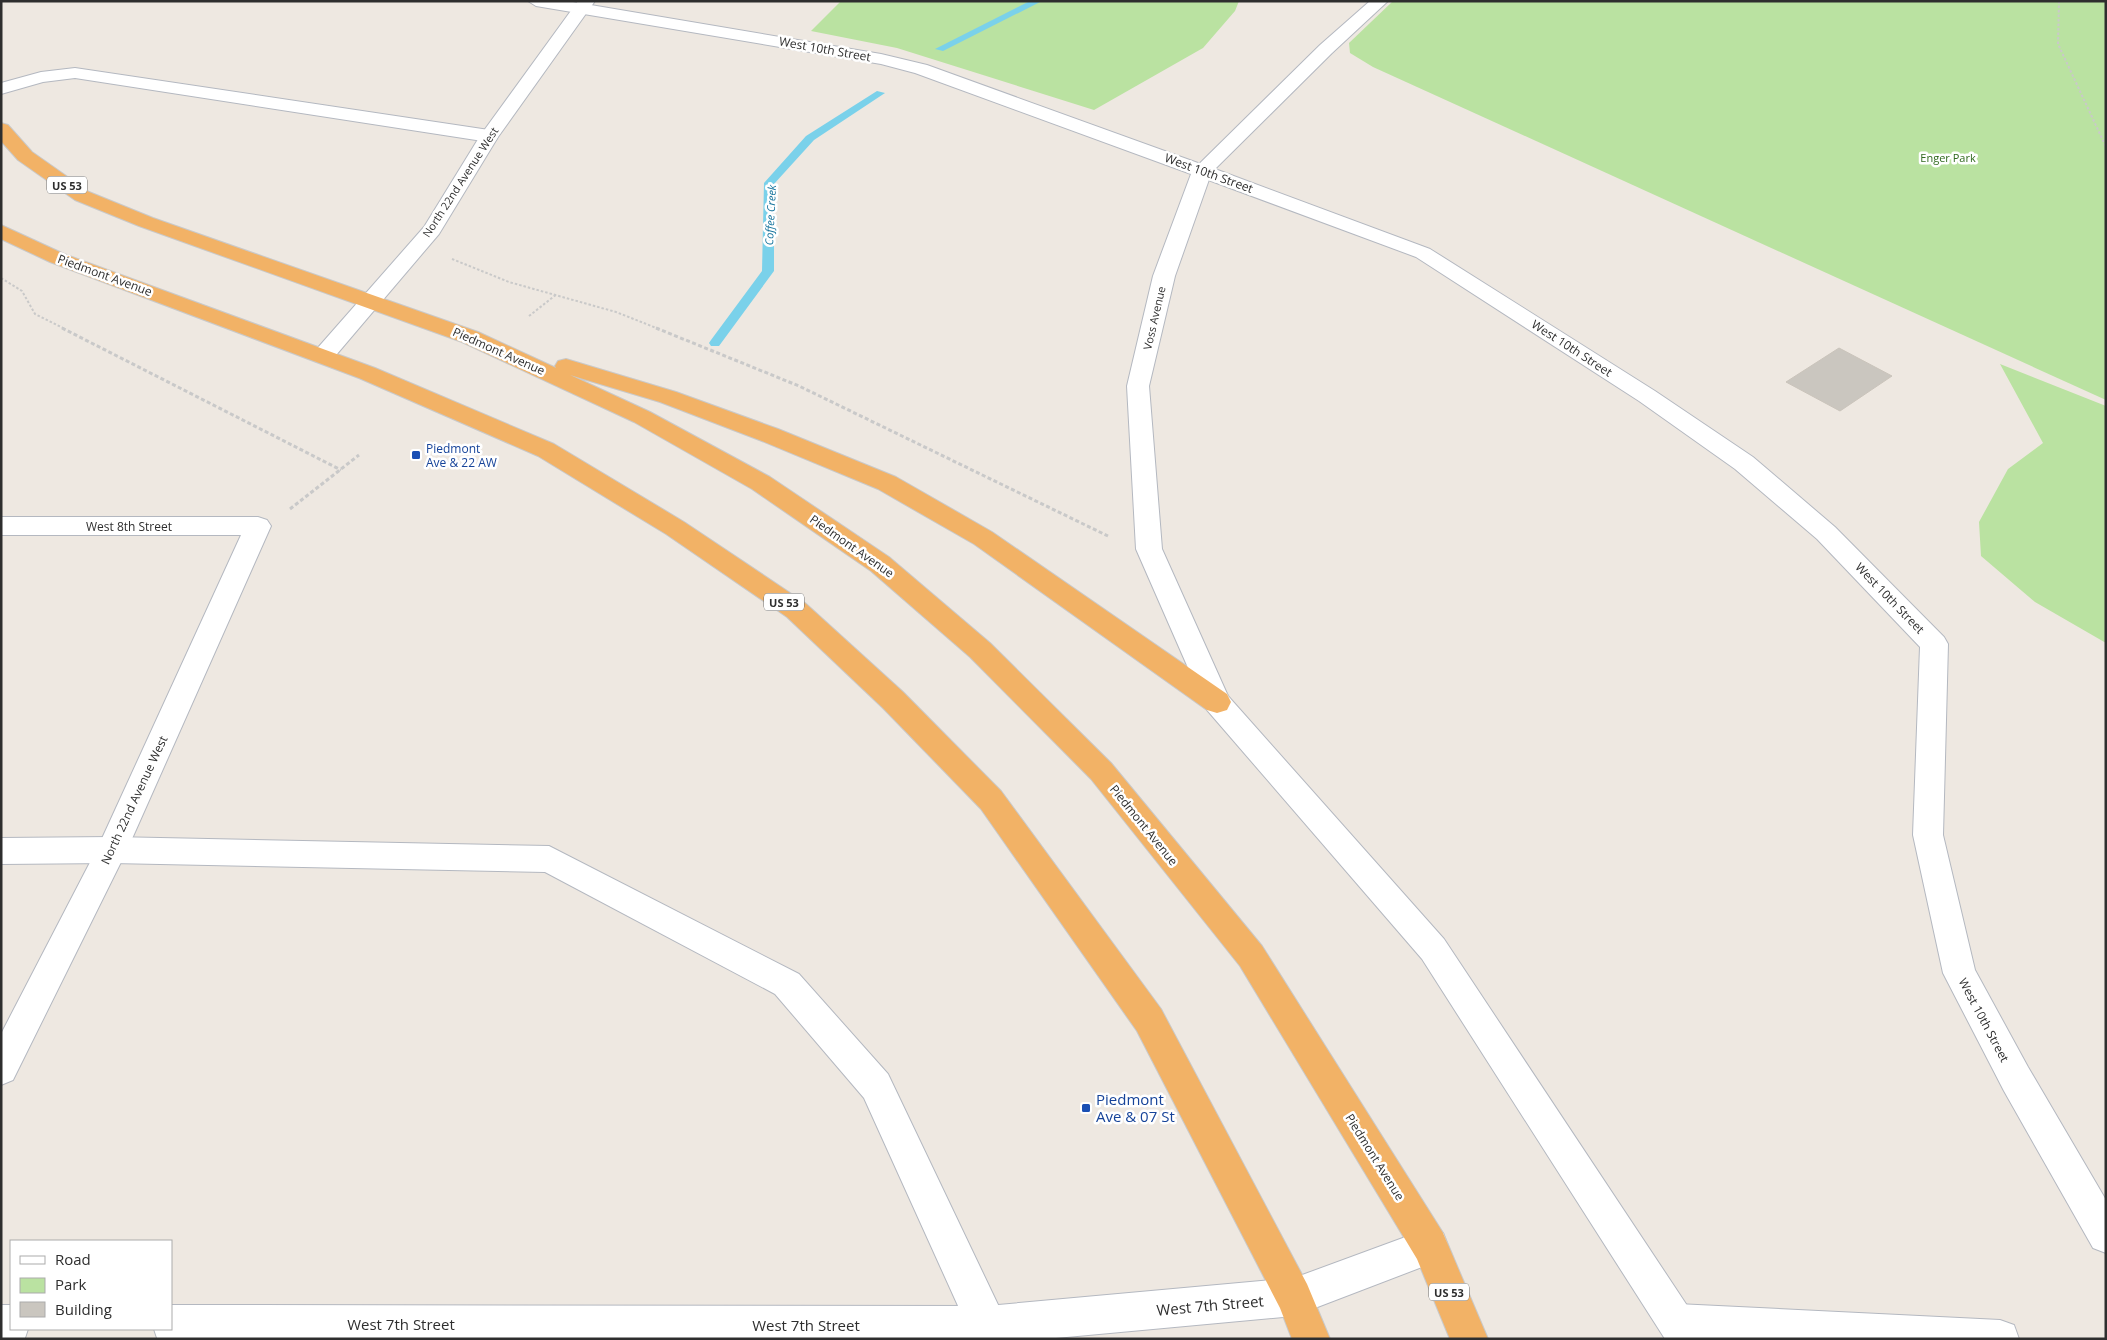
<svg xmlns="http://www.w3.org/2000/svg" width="2107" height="1340" font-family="'Open Sans',sans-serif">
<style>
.green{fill:#bae2a1}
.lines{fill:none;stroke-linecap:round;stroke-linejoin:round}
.stream{fill:#7ad1ea;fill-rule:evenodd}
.building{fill:#cac6bf;stroke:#cac4bb}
.service-casing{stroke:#b4b8c0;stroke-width:2}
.minor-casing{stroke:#b4b8c0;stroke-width:2}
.tertiary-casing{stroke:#b4b8c0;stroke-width:2}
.trunk-casing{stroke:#c9c9c9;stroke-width:2}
.path-far1{stroke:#c9c9c9;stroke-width:2;stroke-dasharray:2.5 2;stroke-linecap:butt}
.path{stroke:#c9c9c9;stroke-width:3;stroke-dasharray:4 2.5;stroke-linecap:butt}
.service{fill:#fff;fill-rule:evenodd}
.minor{fill:#fff;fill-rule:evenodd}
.tertiary{fill:#fff;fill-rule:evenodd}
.trunk{fill:#f2b266;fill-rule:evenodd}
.transit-dot{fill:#1a4fb4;stroke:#fff;stroke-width:2}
.labels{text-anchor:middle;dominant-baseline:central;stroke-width:5;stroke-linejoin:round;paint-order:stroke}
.far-park-label{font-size:11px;fill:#316a1f;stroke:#fff}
.far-street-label{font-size:11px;fill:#2e2e2e;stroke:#fff}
.shield{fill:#fff;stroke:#6d6d6d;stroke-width:1}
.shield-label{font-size:11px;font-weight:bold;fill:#2e2e2e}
.far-water-label{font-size:11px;font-style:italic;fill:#14739c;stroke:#fff}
.street-label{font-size:12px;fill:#2e2e2e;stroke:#fff}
.transit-label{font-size:12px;fill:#164399;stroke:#fff;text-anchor:start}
.near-transit-label{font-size:15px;fill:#164399;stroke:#fff;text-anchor:start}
.near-street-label{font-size:15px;fill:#2e2e2e;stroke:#fff}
</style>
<rect width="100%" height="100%" fill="#eee8e1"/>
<g class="green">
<path d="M 841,1 L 1239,1 L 1235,11 L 1203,48 L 1094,110 L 897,48 L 811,31 Z"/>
<path d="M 1393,1 L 2106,1 L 2106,400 L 1373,67 L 1350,53 L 1349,43 Z"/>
<path d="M 2000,364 L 2106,406 L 2106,643 L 2035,602 L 1981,556 L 1979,522 L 2008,469 L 2043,443 Z"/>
</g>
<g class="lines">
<g class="stream">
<path d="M 1030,1 L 1042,1 L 943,51 L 935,49 Z"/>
<path d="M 877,91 L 885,93 L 814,140 L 774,184 L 774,271 L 719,346 L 711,346 L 709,343 L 711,340 L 762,271 L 764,183 L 806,136 Z"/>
</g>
</g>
<path class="building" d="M 1839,348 L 1892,376 L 1840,411 L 1786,382 Z"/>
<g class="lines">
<defs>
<g id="service">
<path d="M 75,68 L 489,130 L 496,132 L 498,136 L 496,140 L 489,142 L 75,78 L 43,82 L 1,94 L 1,83 L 41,72 Z"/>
<path d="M 112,837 L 549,846 L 799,974 L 888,1074 L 1001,1311 L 1006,1325 L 1001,1339 L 973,1339 L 864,1098 L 775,994 L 545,872 L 112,863 L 1,864 L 1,838 Z"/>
</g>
<g id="minor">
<path d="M 578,1 L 595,1 L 498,137 L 439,234 L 331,361 L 323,363 L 315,361 L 312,356 L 315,351 L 424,227 L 480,136 Z"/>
<path d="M 1370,1 L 1388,1 L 1332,53 L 1215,169 L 1430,249 L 1655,391 L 1753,457 L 1835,527 L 1944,637 L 1948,644 L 1943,835 L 1975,970 L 2028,1067 L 2106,1200 L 2106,1253 L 2093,1248 L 2004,1091 L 1943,973 L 1913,835 L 1920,647 L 1817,539 L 1735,469 L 1639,401 L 1416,257 L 1195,175 L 1192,171 L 1320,45 Z"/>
<path d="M 1,517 L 258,517 L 267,520 L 271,526 L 127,850 L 13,1080 L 1,1085 L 1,1034 L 99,845 L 241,535 L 1,535 Z"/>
<path d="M 1430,1228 L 1443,1233 L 1448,1246 L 1443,1259 L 1294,1316 L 1045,1339 L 161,1339 L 157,1338 L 154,1329 L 171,1329 L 171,1305 L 987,1306 L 1294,1278 Z"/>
<path d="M 1677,1304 L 2000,1320 L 2014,1325 L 2019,1339 L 1669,1339 L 1664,1336 L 1658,1323 L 1664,1310 Z"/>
<path d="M 1,1305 L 11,1305 L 11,1329 L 28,1329 L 25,1338 L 1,1339 Z"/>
</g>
<path id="tertiary" d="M 528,1 L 567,1 L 881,54 L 927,65 L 1209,167 L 1212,171 L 1175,276 L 1149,386 L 1162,549 L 1228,696 L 1444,939 L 1690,1310 L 1704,1339 L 1665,1339 L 1422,959 L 1207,710 L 1203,702 L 1136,549 L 1127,386 L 1153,276 L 1191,174 L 915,73 L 881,64 L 536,6 Z"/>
<g id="trunk">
<path d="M 1,123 L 8,125 L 32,152 L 89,192 L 153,218 L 478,332 L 556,368 L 555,366 L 558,361 L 566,359 L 676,392 L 778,429 L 896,477 L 992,532 L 1227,694 L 1231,702 L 1227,710 L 1217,713 L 1207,710 L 974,544 L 878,489 L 762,441 L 660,402 L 570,375 L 650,412 L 770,477 L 889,557 L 990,643 L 1111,763 L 1262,946 L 1443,1233 L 1488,1339 L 1450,1339 L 1417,1259 L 1240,966 L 1091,779 L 970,657 L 871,571 L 752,489 L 634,422 L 462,342 L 139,226 L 75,200 L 18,160 L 1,141 Z"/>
<path d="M 1,225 L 64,254 L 375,368 L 554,444 L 684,522 L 805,603 L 903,692 L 1001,791 L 1161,1009 L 1307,1284 L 1330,1339 L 1292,1339 L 1280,1308 L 1137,1031 L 981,809 L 883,708 L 787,617 L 666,534 L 538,456 L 359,378 L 50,262 L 1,239 Z"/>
</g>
</defs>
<use href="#service" class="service-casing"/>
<use href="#minor" class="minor-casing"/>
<use href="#tertiary" class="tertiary-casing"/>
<use href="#trunk" class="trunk-casing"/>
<g class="path-far1">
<path d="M 2059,1 L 2058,44 L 2106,147"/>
<path d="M 452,259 L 509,282 L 616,312 L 659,329"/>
<path d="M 1,278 L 22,291 L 35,314 L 65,329"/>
<path d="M 529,316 L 557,294"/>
</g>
<g class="path">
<path d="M 62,328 L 341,470"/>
<path d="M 656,328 L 799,386 L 1108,536"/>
<path d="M 290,509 L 359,455"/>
</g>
<use href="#service" class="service"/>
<use href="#minor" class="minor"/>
<use href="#tertiary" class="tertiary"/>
<use href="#trunk" class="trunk"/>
</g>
<g class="transit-dot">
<rect x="411" y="450" width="10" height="10" rx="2.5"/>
<rect x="1081" y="1103" width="10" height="10" rx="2.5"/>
</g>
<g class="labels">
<g class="far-park-label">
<text x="1948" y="157">Enger Park</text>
</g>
<g class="far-street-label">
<text transform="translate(460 182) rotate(-57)">North 22nd Avenue West</text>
<text transform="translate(1154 318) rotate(-77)">Voss Avenue</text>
</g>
<g class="shield">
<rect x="47" y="176.5" width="40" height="17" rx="4"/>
<rect x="764" y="593.5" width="40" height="17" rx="4"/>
<rect x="1429" y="1283.5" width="40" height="17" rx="4"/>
</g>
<g class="shield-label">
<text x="67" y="185">US 53</text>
<text x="784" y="602">US 53</text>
<text x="1449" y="1292">US 53</text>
</g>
<g class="far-water-label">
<text transform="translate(770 215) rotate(-87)">Coffee Creek</text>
</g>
<g class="street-label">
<text transform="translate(825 49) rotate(10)">West 10th Street</text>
<text transform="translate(1209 173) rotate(20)">West 10th Street</text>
<text transform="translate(105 275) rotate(20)">Piedmont Avenue</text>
<text transform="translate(1572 348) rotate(33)">West 10th Street</text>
<text transform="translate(499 351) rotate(24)">Piedmont Avenue</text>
<text x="129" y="526">West 8th Street</text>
<text transform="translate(852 546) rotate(35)">Piedmont Avenue</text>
<text transform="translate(1890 598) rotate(46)">West 10th Street</text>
<text transform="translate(134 800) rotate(-65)">North 22nd Avenue West</text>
<text transform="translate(1144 825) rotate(51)">Piedmont Avenue</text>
<text transform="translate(1984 1020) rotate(62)">West 10th Street</text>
<text transform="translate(1375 1157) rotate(58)">Piedmont Avenue</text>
</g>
<g class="transit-label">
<text x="426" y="448">Piedmont<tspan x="426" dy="14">Ave &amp; 22 AW</tspan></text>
</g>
<g class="near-transit-label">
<text x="1096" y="1099">Piedmont<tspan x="1096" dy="17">Ave &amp; 07 St</tspan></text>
</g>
<g class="near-street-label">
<text transform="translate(1210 1305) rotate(-5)">West 7th Street</text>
<text x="401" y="1324">West 7th Street</text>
<text x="806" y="1325">West 7th Street</text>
</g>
</g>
<rect width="2107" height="1340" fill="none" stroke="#2e2e2e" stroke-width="5"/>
<rect x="10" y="1240" width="162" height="90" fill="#ffffff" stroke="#ababab"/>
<rect x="20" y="1256" width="25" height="8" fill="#ffffff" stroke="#ababab"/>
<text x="55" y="1265" font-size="15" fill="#2e2e2e">Road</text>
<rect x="20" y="1278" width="25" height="15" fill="#bae2a1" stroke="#ababab"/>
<text x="55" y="1290" font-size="15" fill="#2e2e2e">Park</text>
<rect x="20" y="1302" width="25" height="15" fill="#cac6bf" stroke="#ababab"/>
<text x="55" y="1315" font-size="15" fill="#2e2e2e">Building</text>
</svg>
